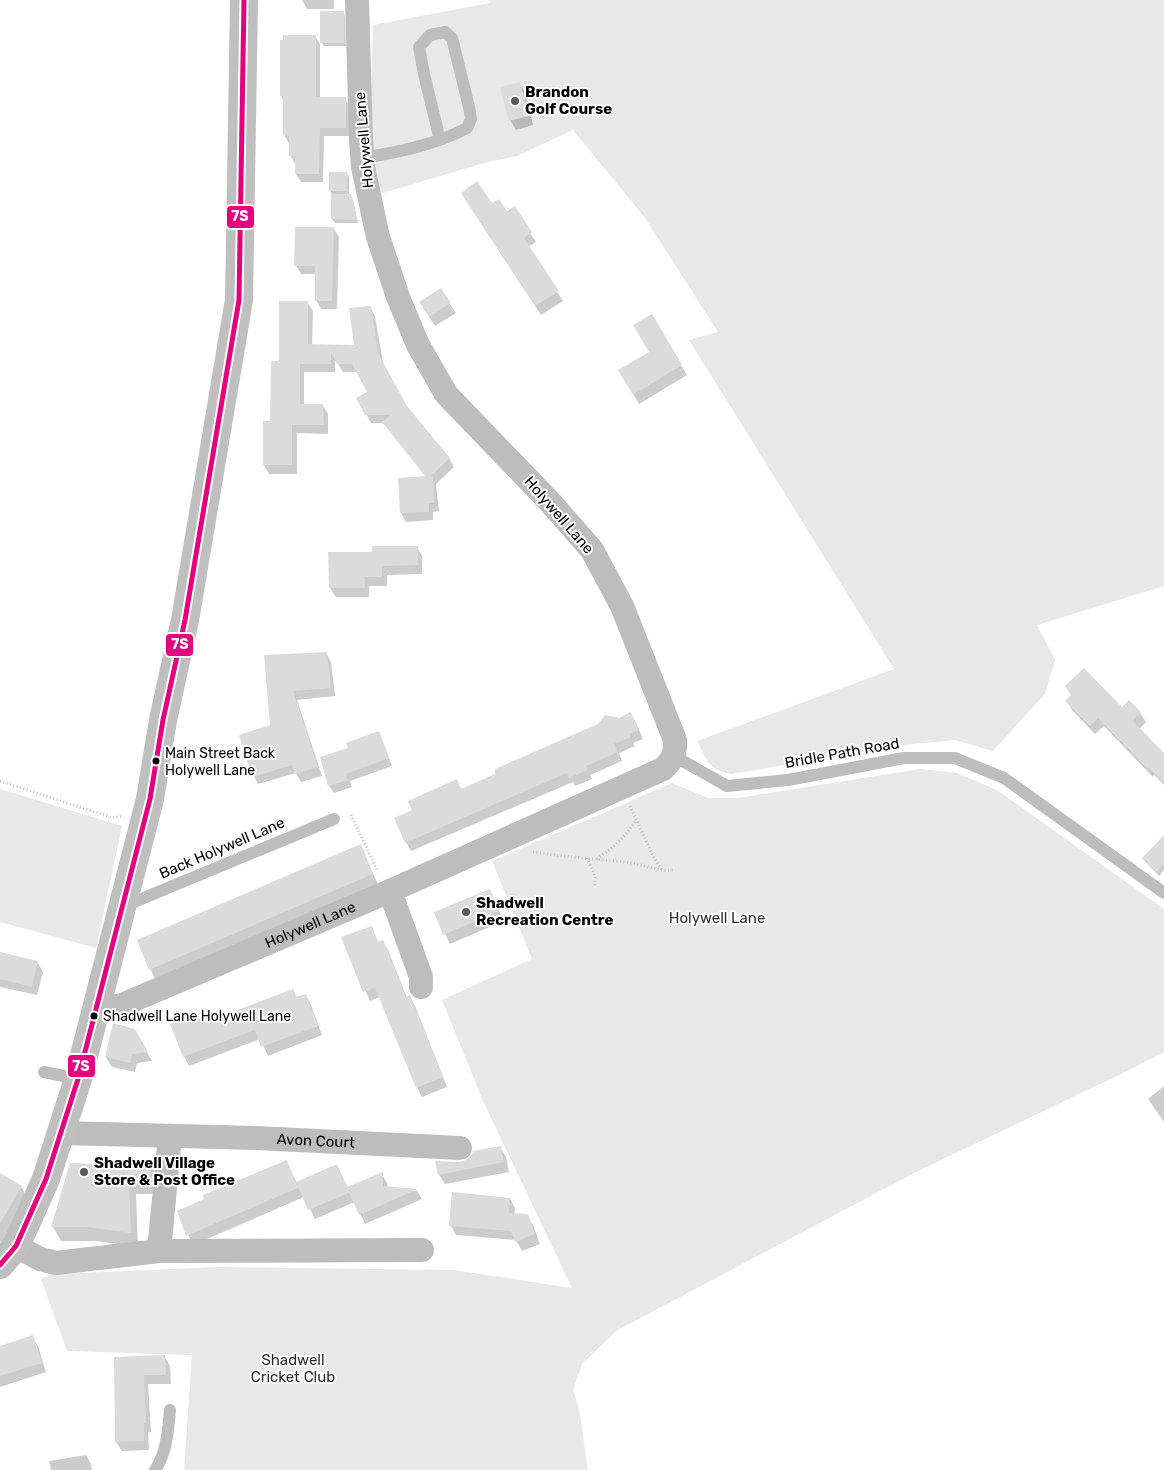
<svg xmlns="http://www.w3.org/2000/svg" width="1164" height="1470" font-family="Rubik,sans-serif">
<style>
.green{fill:#e8e8e8}
.shadow{fill:#0003}
.building{fill:#dbdbdb}
.lines{fill:none;stroke-linecap:round;stroke-linejoin:round}
.path{stroke:#c2c2c2;stroke-width:3;stroke-dasharray:1 2.5;stroke-linecap:butt}
.lane{stroke:#bdbdbd;stroke-width:12}
.street{stroke:#bdbdbd;stroke-width:24}
.secondary{stroke:#bfbfbf;stroke-width:28}
.bus-1-casing{stroke:#fff;stroke-width:9}
.bus-1{stroke:#e5007d;stroke-width:5}
.poi-dot{fill:#595959;stroke:#fff;stroke-width:2}
.bus-dot{fill:#000;stroke:#fff;stroke-width:2}
.labels{text-anchor:middle;dominant-baseline:central;stroke-width:4;stroke-linejoin:round;paint-order:stroke}
.bus-label{font-size:14px;fill:#000;stroke:#fff;text-anchor:start}
.poi-label{font-size:15px;font-weight:bold;fill:#000;stroke:#fff;text-anchor:start}
.street-label{font-size:15px;fill:#000;stroke:#fff}
.park-label{font-size:15px;fill:#2c2c2c;stroke:#fff}
.line-badge{stroke:#fff;stroke-width:2}
.badge-label{font-size:14px;text-anchor:middle;font-weight:bold;fill:#fff}
</style>
<rect width="100%" height="100%" fill="#fff"/>
<g class="green">
<path d="M 490,0 L 1164,0 L 1164,586 L 1037,625 L 1055,660 L 1045,694 L 993,751 L 955,740 L 903,745 L 731,774 C 708,769 707,761 697,741 L 894,669 L 689,340 L 718,332 L 645,218 L 573,130 L 517,156 L 484,163 L 380,194 L 374,167 L 370,126 L 373,25 L 490,3 Z"/>
<path d="M 920,769 L 957,773 L 997,790 L 1164,909 L 1164,1052 L 1121,1074 L 914,1173 L 616,1331 L 582,1364 L 573,1390 L 579,1408 L 588,1470 L 184,1470 L 192,1355 L 67,1351 L 41,1279 L 54,1274 L 221,1267 L 453,1270 L 572,1288 L 483,1101 L 442,1000 L 532,959 L 492,861 L 672,783 L 708,798 L 738,798 Z"/>
<path d="M 0,789 L 122,826 L 96,948 L 0,922 Z"/>
</g>
<g class="shadow">
<path d="M 302,0 L 334,0 L 334,9 L 307,9 Z"/>
<path d="M 343,12 L 345,17 L 346,46 L 324,46 L 321,42 Z"/>
<path d="M 315,36 L 320,44 L 320,98 L 345,99 L 350,107 L 350,136 L 324,136 L 323,182 L 301,182 L 296,174 L 295,164 L 291,156 L 289,143 L 284,135 L 284,102 L 281,96 Z"/>
<path d="M 519,83 L 525,92 L 533,125 L 516,130 L 510,120 Z"/>
<path d="M 346,173 L 349,177 L 349,195 L 350,195 L 353,200 L 358,223 L 335,223 L 332,219 L 333,195 L 330,191 Z"/>
<path d="M 467,202 L 491,205 L 507,213 L 514,208 L 536,242 L 528,247 L 563,301 L 541,315 Z"/>
<path d="M 334,229 L 339,237 L 337,309 L 321,309 L 316,300 L 316,274 L 301,274 L 296,265 Z"/>
<path d="M 440,290 L 456,313 L 435,326 L 426,312 Z"/>
<path d="M 307,302 L 313,311 L 312,346 L 356,346 L 370,307 L 375,316 L 383,363 L 407,408 L 449,458 L 454,467 L 436,484 L 439,511 L 433,512 L 433,520 L 406,522 L 401,513 L 426,477 L 384,423 L 371,423 L 357,398 L 368,392 L 358,372 L 343,372 L 335,359 L 335,372 L 304,372 L 304,405 L 323,406 L 328,414 L 328,434 L 297,433 L 297,474 L 269,474 L 264,465 L 280,362 Z"/>
<path d="M 652,316 L 687,375 L 639,404 L 620,371 L 651,352 Z"/>
<path d="M 417,547 L 422,556 L 422,574 L 387,575 L 387,586 L 369,586 L 369,597 L 336,597 L 330,588 L 373,553 Z"/>
<path d="M 326,653 L 331,662 L 335,696 L 297,700 L 322,776 L 301,782 L 296,773 L 258,784 L 254,776 L 271,726 L 266,656 Z"/>
<path d="M 1066,687 L 1122,709 L 1129,702 L 1140,713 L 1146,722 L 1139,729 L 1164,755 L 1164,785 L 1154,775 L 1153,777 L 1104,726 L 1095,734 L 1072,710 L 1067,701 L 1072,696 Z"/>
<path d="M 636,723 L 643,739 L 633,743 L 635,746 L 619,753 L 622,761 L 590,775 L 592,779 L 575,786 L 573,782 L 411,851 L 406,842 L 414,811 L 456,781 L 462,790 Z"/>
<path d="M 382,740 L 392,766 L 350,781 L 352,787 L 334,793 L 329,786 Z"/>
<path d="M 1164,837 L 1164,870 L 1159,876 L 1143,859 Z"/>
<path d="M 360,846 L 378,884 L 155,979 L 138,941 Z"/>
<path d="M 489,890 L 504,921 L 450,944 L 435,913 Z"/>
<path d="M 371,928 L 379,943 L 382,941 L 388,950 L 407,998 L 410,997 L 415,1006 L 447,1087 L 422,1097 L 417,1087 L 380,997 L 370,1001 L 342,937 Z"/>
<path d="M 0,953 L 37,962 L 43,972 L 37,995 L 0,987 Z"/>
<path d="M 293,990 L 297,998 L 306,995 L 311,1005 L 322,1035 L 268,1056 L 260,1039 L 189,1066 L 184,1056 L 197,1015 L 202,1023 L 219,1018 Z"/>
<path d="M 140,1039 L 152,1061 L 137,1063 L 135,1072 L 112,1067 L 106,1057 Z"/>
<path d="M 1164,1086 L 1164,1122 L 1148,1099 Z"/>
<path d="M 500,1147 L 506,1157 L 509,1172 L 445,1184 L 439,1175 L 459,1163 Z"/>
<path d="M 286,1161 L 297,1183 L 337,1166 L 348,1188 L 382,1174 L 387,1183 L 388,1188 L 417,1191 L 422,1199 L 365,1224 L 355,1202 L 315,1219 L 304,1197 L 193,1245 L 178,1213 Z"/>
<path d="M 151,1164 L 159,1178 L 158,1194 L 136,1194 L 138,1247 L 96,1241 L 61,1241 L 53,1227 L 103,1165 Z"/>
<path d="M 0,1174 L 21,1187 L 30,1201 L 4,1244 L 0,1242 Z"/>
<path d="M 510,1199 L 515,1208 L 514,1215 L 527,1216 L 533,1225 L 540,1244 L 522,1251 L 516,1240 L 456,1235 L 451,1226 Z"/>
<path d="M 32,1336 L 38,1346 L 46,1372 L 0,1387 L 0,1347 Z"/>
<path d="M 164,1356 L 170,1366 L 171,1384 L 148,1384 L 151,1432 L 148,1432 L 149,1450 L 122,1451 L 116,1442 L 115,1358 Z"/>
<path d="M 86,1455 L 91,1464 L 92,1470 L 51,1470 L 49,1461 Z"/>
</g>
<g class="building">
<rect x="320" y="11" width="24" height="32"/>
<path d="M 283,35 L 316,35 L 316,97 L 346,97 L 346,128 L 320,128 L 319,174 L 295,174 L 295,156 L 289,156 L 289,136 L 283,135 L 283,96 L 280,96 L 280,40 L 283,40 Z"/>
<path d="M 520,82 L 529,116 L 509,121 L 500,87 Z"/>
<rect x="329" y="172" width="18" height="19"/>
<path d="M 477,181 L 492,203 L 499,199 L 507,211 L 515,206 L 532,232 L 524,238 L 559,291 L 535,306 L 461,193 Z"/>
<path d="M 331,194 L 351,194 L 357,220 L 331,219 Z"/>
<path d="M 295,227 L 334,227 L 332,301 L 315,301 L 315,266 L 294,266 Z"/>
<path d="M 441,288 L 451,303 L 429,317 L 419,302 Z"/>
<path d="M 279,301 L 308,301 L 308,344 L 354,345 L 349,308 L 371,306 L 378,353 L 407,406 L 450,458 L 431,476 L 433,476 L 434,503 L 429,503 L 429,512 L 400,513 L 398,478 L 425,476 L 382,422 L 391,415 L 365,415 L 356,398 L 367,392 L 352,364 L 337,364 L 331,353 L 331,364 L 300,364 L 300,404 L 323,404 L 324,425 L 292,425 L 292,465 L 263,465 L 263,421 L 270,421 L 271,361 L 279,361 Z"/>
<path d="M 652,314 L 682,365 L 633,395 L 618,370 L 649,352 L 633,325 Z"/>
<path d="M 372,546 L 418,546 L 418,565 L 382,566 L 382,577 L 365,577 L 365,588 L 329,588 L 328,552 L 372,552 Z"/>
<path d="M 327,652 L 331,688 L 293,691 L 318,767 L 295,774 L 292,765 L 252,777 L 239,735 L 270,725 L 264,655 Z"/>
<path d="M 1084,668 L 1122,707 L 1129,700 L 1141,712 L 1133,721 L 1164,753 L 1164,783 L 1148,767 L 1147,768 L 1098,718 L 1090,726 L 1065,701 L 1072,694 L 1065,686 Z"/>
<path d="M 631,712 L 639,730 L 629,734 L 631,737 L 614,744 L 618,752 L 586,766 L 588,770 L 569,778 L 567,773 L 405,843 L 394,818 L 412,810 L 408,801 L 457,779 L 461,789 L 495,774 L 495,769 L 598,724 L 605,715 L 619,718 Z"/>
<path d="M 379,731 L 389,758 L 346,774 L 348,780 L 328,786 L 320,757 L 348,748 L 346,743 Z"/>
<path d="M 1164,835 L 1164,864 L 1156,872 L 1142,858 Z"/>
<path d="M 361,844 L 373,874 L 149,970 L 137,940 Z"/>
<path d="M 490,889 L 499,911 L 443,935 L 434,912 Z"/>
<path d="M 372,926 L 378,942 L 383,940 L 406,997 L 410,995 L 443,1077 L 416,1088 L 375,988 L 363,992 L 341,937 Z"/>
<path d="M 0,952 L 38,961 L 32,987 L 0,979 Z"/>
<path d="M 293,989 L 296,997 L 306,994 L 318,1026 L 261,1047 L 255,1030 L 183,1057 L 170,1024 L 198,1013 L 200,1022 L 219,1015 L 219,1017 Z"/>
<path d="M 113,1023 L 135,1029 L 148,1052 L 132,1054 L 130,1063 L 105,1057 Z"/>
<path d="M 501,1146 L 504,1162 L 438,1175 L 435,1161 L 459,1162 L 466,1160 L 471,1156 L 473,1151 Z"/>
<path d="M 287,1160 L 298,1188 L 186,1236 L 177,1211 L 204,1199 L 203,1195 Z"/>
<path d="M 151,1162 L 150,1180 L 129,1180 L 131,1233 L 87,1227 L 51,1227 L 70,1163 L 103,1164 Z"/>
<path d="M 337,1164 L 347,1187 L 383,1172 L 383,1186 L 418,1189 L 359,1215 L 349,1193 L 308,1210 L 296,1182 Z"/>
<path d="M 0,1173 L 22,1186 L 0,1224 Z"/>
<path d="M 452,1192 L 510,1198 L 509,1213 L 528,1214 L 535,1234 L 515,1242 L 511,1231 L 449,1226 Z"/>
<path d="M 33,1335 L 42,1363 L 0,1376 L 0,1346 Z"/>
<path d="M 165,1355 L 166,1375 L 144,1375 L 146,1423 L 144,1423 L 144,1441 L 115,1442 L 114,1357 Z"/>
</g>
<g class="lines">
<g class="path">
<path d="M 0,781 L 113,818 L 121,816"/>
<path d="M 630,806 L 653,856 L 662,870"/>
<path d="M 351,815 L 378,872"/>
<path d="M 533,852 C 565,857 598,859 631,863 C 645,865 659,872 673,870"/>
<path d="M 587,858 L 595,876 L 595,887"/>
<path d="M 597,859 C 612,848 626,837 636,820"/>
</g>
<g class="lane">
<path d="M 363,158 C 398,152 435,145 467,128 L 471,119 L 469,107 L 452,38 L 445,32 L 430,35 L 419,47 L 424,74 L 440,140"/>
<path d="M 674,756 L 727,786 L 788,780 L 904,758 L 955,758 L 1004,778 L 1164,893"/>
<path d="M 122,907 L 334,819"/>
<path d="M 44,1072 L 78,1079"/>
<path d="M 155,1470 C 167,1452 168,1431 170,1410"/>
</g>
<g class="street">
<path d="M 390,891 L 421,977 L 421,987"/>
<path id="s1" d="M 96,1009 L 122,1005 L 390,891 L 663,769 C 673,760 676,752 675,740 L 622,606 L 592,550 L 550,502 L 446,394 L 418,345 L 398,297 L 378,237 L 363,167 L 361,140 L 357,0"/>
<path id="s2" d="M 61,1133 L 257,1138 L 460,1148"/>
<path d="M 16,1246 L 40,1259 L 56,1263 L 159,1251 L 422,1250"/>
<path d="M 159,1251 L 170,1136"/>
</g>
<path class="secondary" d="M 0,1265 L 16,1246 L 46,1179 L 78,1079 L 150,799 L 163,720 L 185,620 L 239,300 L 244,0"/>
<defs>
<path id="bus-1" d="M 0,1265 L 16,1246 L 46,1179 L 78,1079 L 150,799 L 163,720 L 185,620 L 239,300 L 244,0"/>
</defs>
<use href="#bus-1" class="bus-1-casing"/>
<use href="#bus-1" class="bus-1"/>
</g>
<g class="poi-dot">
<circle cx="515" cy="101" r="5"/>
<circle cx="466" cy="912" r="5"/>
<circle cx="84" cy="1172" r="5"/>
</g>
<g class="bus-dot">
<circle cx="156" cy="761" r="4.5"/>
<circle cx="94" cy="1016" r="4.5"/>
</g>
<g class="labels">
<g class="bus-label">
<text x="165" y="753">Main Street Back<tspan x="165" dy="17">Holywell Lane</tspan></text>
<text x="103" y="1016">Shadwell Lane Holywell Lane</text>
</g>
<g class="poi-label">
<text x="525" y="92">Brandon<tspan x="525" dy="17">Golf Course</tspan></text>
<text x="476" y="903">Shadwell<tspan x="476" dy="17">Recreation Centre</tspan></text>
<text x="94" y="1163">Shadwell Village<tspan x="94" dy="17">Store &amp; Post Office</tspan></text>
</g>
<g class="street-label">
<text transform="translate(364 140) rotate(-95)">Holywell Lane</text>
<text transform="translate(559 515) rotate(49)">Holywell Lane</text>
<text transform="translate(842 753) rotate(-10)">Bridle Path Road</text>
<text transform="translate(222 848) rotate(-23)">Back Holywell Lane</text>
<text stroke="none"><textPath href="#s1" startOffset="231">Holywell Lane</textPath></text>
<text stroke="none"><textPath href="#s2" startOffset="255">Avon Court</textPath></text>
</g>
<g class="park-label">
<text x="717" y="918">Holywell Lane</text>
<text x="293" y="1360">Shadwell<tspan x="293" dy="17">Cricket Club</tspan></text>
</g>
</g>
<g class="line-badge">
<rect x="226" y="205" width="29" height="24" rx="5" fill="#e5007d"/>
<rect x="165" y="633" width="29" height="24" rx="5" fill="#e5007d"/>
<rect x="67" y="1054" width="29" height="24" rx="5" fill="#e5007d"/>
</g>
<g class="badge-label">
<text x="240" y="221">7S</text>
<text x="180" y="649">7S</text>
<text x="81" y="1071">7S</text>
</g>
</svg>
